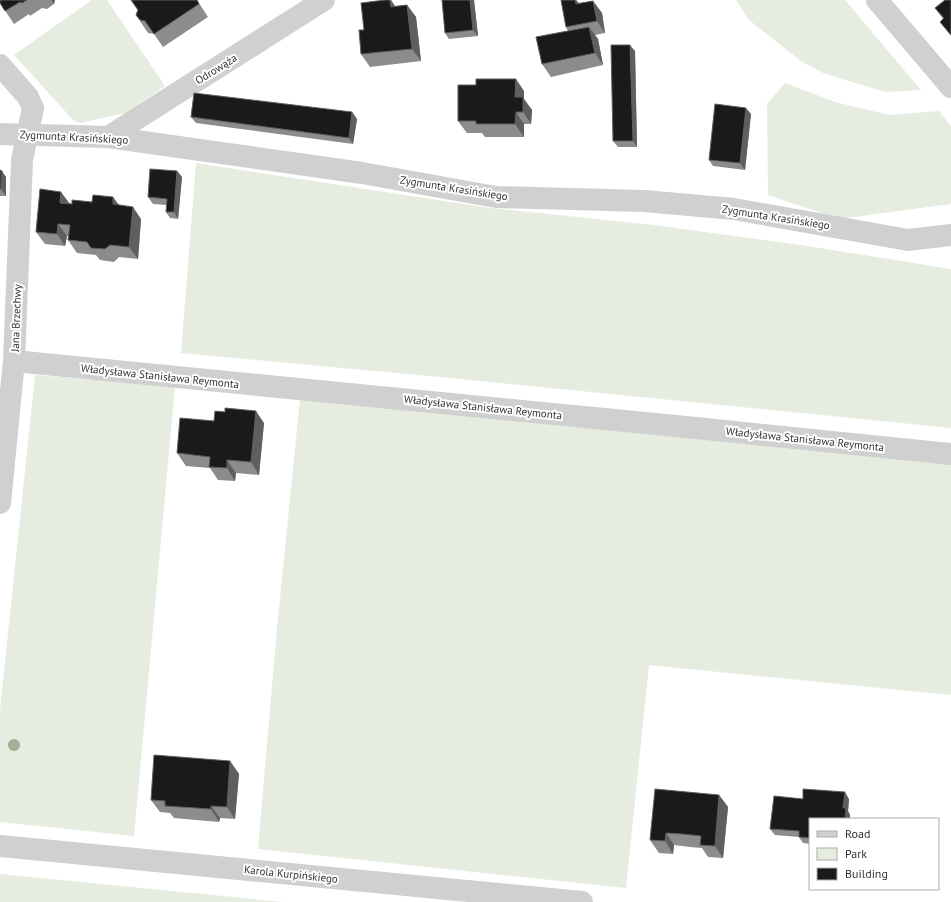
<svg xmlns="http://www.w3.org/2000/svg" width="951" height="902" font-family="'PT Sans',sans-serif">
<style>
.green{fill:#e6ecdf}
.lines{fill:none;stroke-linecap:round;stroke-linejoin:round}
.minor{stroke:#d0d0d0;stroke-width:22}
.tree{fill:#a2b095}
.wall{fill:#8c8c8c}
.shaded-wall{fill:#5f5f5f}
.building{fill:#1a1a1a;stroke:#5f5f5f}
.labels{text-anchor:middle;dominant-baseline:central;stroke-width:4;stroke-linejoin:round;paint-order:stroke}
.street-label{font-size:11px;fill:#333;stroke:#fff}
</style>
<rect width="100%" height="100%" fill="#fff"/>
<g class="green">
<path d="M 92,0 L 107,0 L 165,86 L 126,113 L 80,123 L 74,121 L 14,55 Z"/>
<path d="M 736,0 L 845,0 L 921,90 L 885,92 L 823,73 L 802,62 L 749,20 Z"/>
<path d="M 785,83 L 835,102 L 889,115 L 939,111 L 951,126 L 951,204 L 839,219 L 768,195 L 767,104 Z"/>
<path d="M 196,163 L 490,208 L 654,225 L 801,245 L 951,269 L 951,428 L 461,379 L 181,353 Z"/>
<path d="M 35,375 L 175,386 L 134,836 L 0,822 L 0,710 Z"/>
<path d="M 300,399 L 951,463 L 951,695 L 649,665 L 626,888 L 258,849 L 277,628 Z"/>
<path d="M 0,874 L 283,902 L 0,902 Z"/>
</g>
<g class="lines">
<g class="minor">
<path d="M 877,0 L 951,87"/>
<path d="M 0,65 L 28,97 L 33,108 L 22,160 L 14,361 L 0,503"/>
<path d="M 0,134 L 108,137 L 362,173 L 496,197 L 644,201 L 734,209 L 908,240 L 951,235"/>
<path d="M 108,137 L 324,0"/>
<path d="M 14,361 L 696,428 L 951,454"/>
<path d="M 0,846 L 582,902"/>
</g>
</g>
<circle class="tree" cx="14" cy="745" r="6"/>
<g class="wall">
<path d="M 0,0 L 55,0 L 54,4 L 47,9 L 42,8 L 30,16 L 29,14 L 14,24 L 0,3 Z"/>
<path d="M 197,0 L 208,17 L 163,47 L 154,34 L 148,33 L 136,15 Z"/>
<path d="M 474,0 L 478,36 L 449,39 L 445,33 Z"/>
<path d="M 561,0 L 576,0 L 579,3 L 593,1 L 602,13 L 605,33 L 595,35 L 598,39 L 603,65 L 551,77 L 542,64 L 568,31 L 566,27 Z"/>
<path d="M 951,0 L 951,36 L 940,22 L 943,19 L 935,8 Z"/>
<path d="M 407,5 L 416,17 L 421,61 L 370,67 L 361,54 L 364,30 L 395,6 Z"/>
<path d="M 635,51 L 637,147 L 618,147 L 613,141 Z"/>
<path d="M 476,85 L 524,91 L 524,99 L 532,110 L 531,124 L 524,124 L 524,137 L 485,137 L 482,133 L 467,133 L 458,121 Z"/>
<path d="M 352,112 L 357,119 L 353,144 L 196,123 L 191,117 Z"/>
<path d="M 751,114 L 745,170 L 713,166 L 709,160 Z"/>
<path d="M 0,170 L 6,177 L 6,196 L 0,196 Z"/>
<path d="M 177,171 L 182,177 L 178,219 L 170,218 L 166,212 L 167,205 L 153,204 L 148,197 Z"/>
<path d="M 113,197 L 119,205 L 141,219 L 138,259 L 119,257 L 114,262 L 100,260 L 96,255 L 77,253 L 68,240 L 69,236 L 67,236 L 65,246 L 45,244 L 36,232 L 70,204 L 92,202 Z"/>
<path d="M 214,421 L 264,423 L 259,475 L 236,473 L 235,481 L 218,480 L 210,468 L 186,466 L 177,453 Z"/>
<path d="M 230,761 L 239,774 L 235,819 L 220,818 L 219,822 L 174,818 L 170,813 L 160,812 L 151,800 Z"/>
<path d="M 719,795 L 728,807 L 723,858 L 708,857 L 702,848 L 690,847 L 674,845 L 673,854 L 659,853 L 650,840 Z"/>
<path d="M 803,799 L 849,799 L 848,811 L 850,815 L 850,819 L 810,819 L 810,844 L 803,843 L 799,837 L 775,835 L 770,829 Z"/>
</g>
<g class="shaded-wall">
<path d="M 51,0 L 55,0 L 54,4 Z"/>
<path d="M 390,0 L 391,0 L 399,12 L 391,7 Z"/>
<path d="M 470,0 L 474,0 L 478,36 L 473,30 Z"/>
<path d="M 575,0 L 576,0 L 583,10 L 576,4 Z"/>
<path d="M 593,1 L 602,13 L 605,33 L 597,21 Z"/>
<path d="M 407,5 L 416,17 L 421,61 L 412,49 Z"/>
<path d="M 589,27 L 598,39 L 603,65 L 595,53 Z"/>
<path d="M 630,45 L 635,51 L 637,147 L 633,141 Z"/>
<path d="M 516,79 L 524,91 L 524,99 L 532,110 L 531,124 L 523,112 L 515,97 Z"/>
<path d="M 746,108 L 751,114 L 745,170 L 740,163 Z"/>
<path d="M 352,112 L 357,119 L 353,144 L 349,138 Z"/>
<path d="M 516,112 L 524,124 L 524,137 L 515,124 Z"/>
<path d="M 2,171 L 6,177 L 6,196 L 1,189 Z"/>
<path d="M 177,171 L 182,177 L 178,219 L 174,212 Z"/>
<path d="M 61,192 L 70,204 L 60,203 Z"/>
<path d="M 113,197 L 122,210 L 113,204 Z"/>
<path d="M 133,207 L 141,219 L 138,259 L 129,247 Z"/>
<path d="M 58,224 L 67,236 L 65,246 L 57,234 Z"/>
<path d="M 256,411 L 264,423 L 259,475 L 251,462 Z"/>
<path d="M 227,460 L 236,473 L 235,481 L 227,468 Z"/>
<path d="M 230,761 L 239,774 L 235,819 L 227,807 Z"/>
<path d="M 845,792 L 849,799 L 848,811 L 850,815 L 850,819 L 845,819 L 843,808 Z"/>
<path d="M 719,795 L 728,807 L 723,858 L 715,846 Z"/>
<path d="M 211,806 L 220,818 L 219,822 L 211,809 Z"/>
<path d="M 666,833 L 674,845 L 673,854 L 665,841 Z"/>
</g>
<g class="building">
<path d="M 0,0 L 27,0 L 22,3 L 20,2 L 5,11 L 0,3 Z"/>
<path d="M 131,0 L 197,0 L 199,4 L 154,34 L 145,21 L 140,20 L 136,15 L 138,10 Z"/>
<path d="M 385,0 L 390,0 L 391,7 L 407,5 L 412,49 L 361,54 L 359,30 L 364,30 L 361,3 Z"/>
<path d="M 442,0 L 470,0 L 473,30 L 445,33 Z"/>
<path d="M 561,0 L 575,0 L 576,4 L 593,1 L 597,21 L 566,27 Z"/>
<path d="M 945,0 L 951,0 L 951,35 L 940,22 L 944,18 L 935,8 Z"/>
<path d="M 589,27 L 595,53 L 542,64 L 536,37 Z"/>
<path d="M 611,45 L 630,45 L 633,141 L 613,141 Z"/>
<path d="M 476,79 L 516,79 L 515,97 L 523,97 L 523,112 L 516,112 L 515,124 L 476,124 L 476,121 L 458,121 L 458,85 L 476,85 Z"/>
<path d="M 194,93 L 352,112 L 349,138 L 191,117 Z"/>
<path d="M 715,104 L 746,108 L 740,163 L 709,160 Z"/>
<path d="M 150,169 L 177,171 L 174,212 L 166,212 L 167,199 L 148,197 Z"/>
<path d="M 0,170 L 2,171 L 1,189 L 0,189 Z"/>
<path d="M 40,189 L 61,192 L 60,203 L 72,204 L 72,200 L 92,202 L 93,195 L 113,197 L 113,204 L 133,207 L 129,247 L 110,245 L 105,249 L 91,248 L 87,242 L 68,240 L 70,225 L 58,224 L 57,234 L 36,232 Z"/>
<path d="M 225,408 L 256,411 L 251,462 L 227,460 L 227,468 L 209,467 L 210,457 L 177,453 L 180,418 L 214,421 L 215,411 L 225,412 Z"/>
<path d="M 154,755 L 230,761 L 227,807 L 211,806 L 211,809 L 165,806 L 165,801 L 151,800 Z"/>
<path d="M 655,789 L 719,795 L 715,846 L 700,845 L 701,836 L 682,834 L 666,833 L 665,841 L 650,840 Z"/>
<path d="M 803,789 L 845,792 L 843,808 L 846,808 L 845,819 L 810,819 L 810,838 L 799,837 L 799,831 L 770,829 L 774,796 L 803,799 Z"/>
</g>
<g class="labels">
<g class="street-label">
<text transform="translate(216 69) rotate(-32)">Odrowąża</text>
<text transform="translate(74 137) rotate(3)">Zygmunta Krasińskiego</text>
<text transform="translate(454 188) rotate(9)">Zygmunta Krasińskiego</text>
<text transform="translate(776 217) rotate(9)">Zygmunta Krasińskiego</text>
<text transform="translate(16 318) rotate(-88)">Jana Brzechwy</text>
<text transform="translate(160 376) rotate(6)">Władysława Stanisława Reymonta</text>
<text transform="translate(483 407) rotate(6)">Władysława Stanisława Reymonta</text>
<text transform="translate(805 439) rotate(6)">Władysława Stanisława Reymonta</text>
<text transform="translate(291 874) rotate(6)">Karola Kurpińskiego</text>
</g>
</g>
<rect x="809" y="818" width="130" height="72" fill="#ffffff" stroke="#adadad"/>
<rect x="817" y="831" width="20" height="6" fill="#d0d0d0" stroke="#adadad"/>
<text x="845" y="838" font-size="12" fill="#333333">Road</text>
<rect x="817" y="848" width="20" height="12" fill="#e6ecdf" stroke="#adadad"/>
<text x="845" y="858" font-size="12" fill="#333333">Park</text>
<rect x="817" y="868" width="20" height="12" fill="#1a1a1a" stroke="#adadad"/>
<text x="845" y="878" font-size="12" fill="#333333">Building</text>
</svg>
